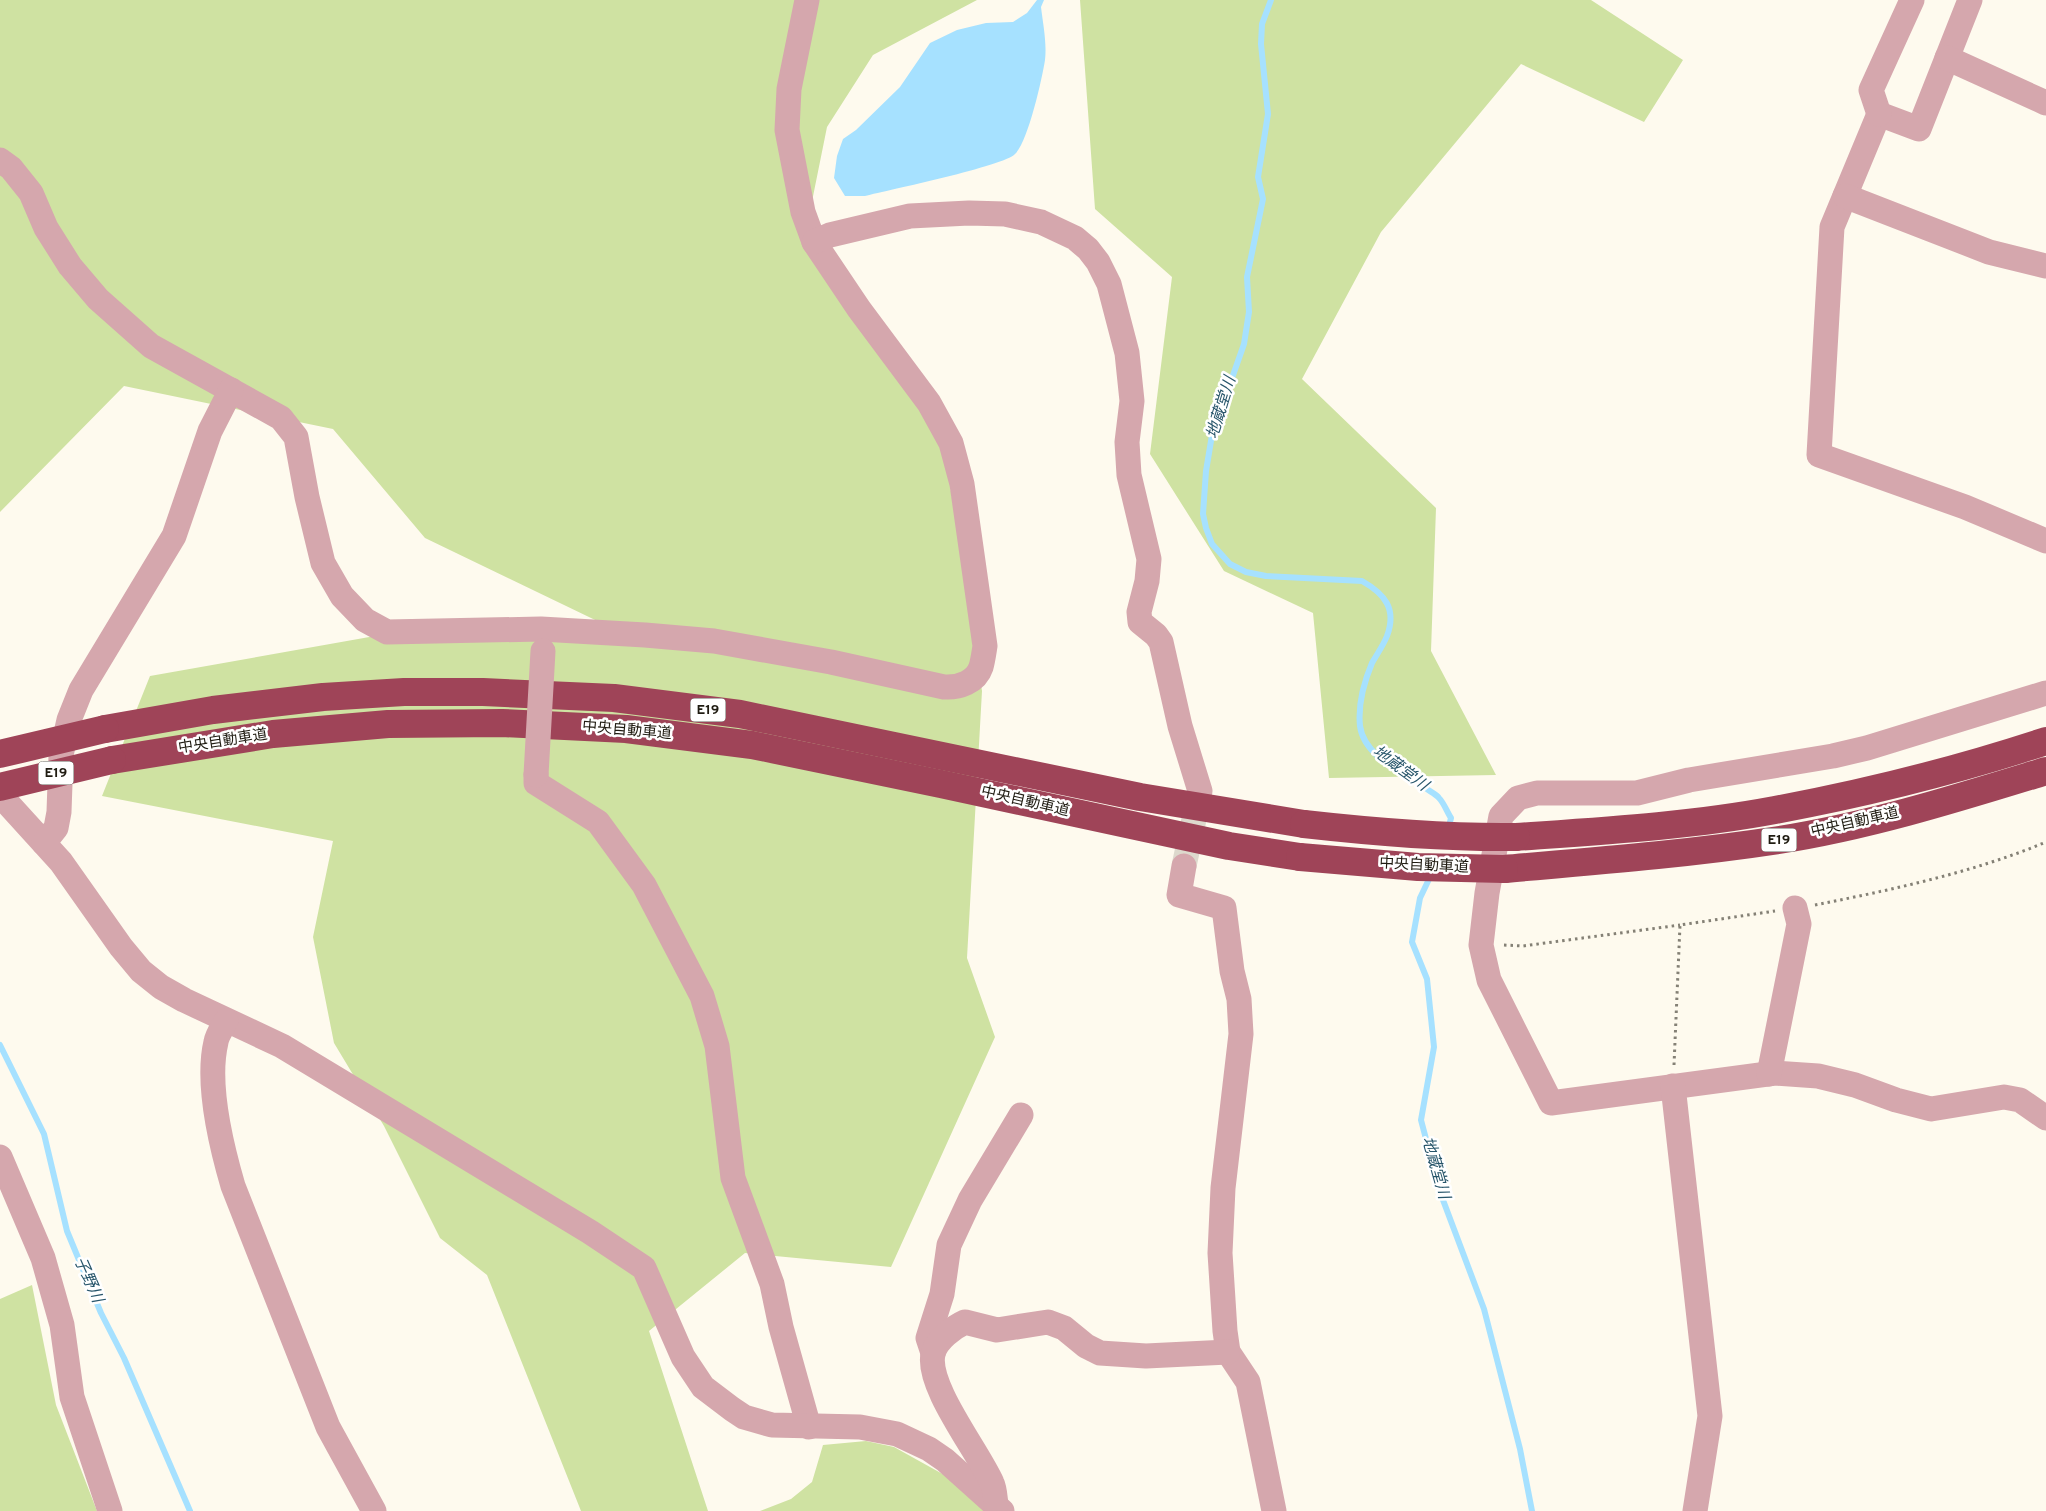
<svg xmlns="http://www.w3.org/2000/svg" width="2046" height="1511" font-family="Overpass,'Noto Sans JP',sans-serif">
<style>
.green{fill:#cfe2a2}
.water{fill:#a6e1ff}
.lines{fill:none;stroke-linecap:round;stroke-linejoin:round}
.stream{stroke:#a6e1ff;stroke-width:6}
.minor-tunnel{stroke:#ddd9cd;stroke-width:25;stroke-dasharray:25 12;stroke-linecap:butt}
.path{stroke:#848075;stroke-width:3;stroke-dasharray:2.5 4;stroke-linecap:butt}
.minor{stroke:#d5a7ad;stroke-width:25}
.highway{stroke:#9f4458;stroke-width:28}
.minor-bridge{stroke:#d5a7ad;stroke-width:25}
.highway-bridge{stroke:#9f4458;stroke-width:28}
.labels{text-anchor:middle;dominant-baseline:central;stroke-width:5;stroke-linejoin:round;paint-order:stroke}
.shield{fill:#fff;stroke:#636059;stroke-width:1}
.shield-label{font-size:14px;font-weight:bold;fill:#201c12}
.street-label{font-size:15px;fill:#201c12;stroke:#fff}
.water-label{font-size:16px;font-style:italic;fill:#27556a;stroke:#fff}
</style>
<rect width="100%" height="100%" fill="#fefaee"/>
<g class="green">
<path d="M 0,0 L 977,0 L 873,55 L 827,127 L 805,236 L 943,440 L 982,691 L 967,958 L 995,1037 L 891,1267 L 745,1253 L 649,1331 L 708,1511 L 581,1511 L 487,1275 L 440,1238 L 384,1126 L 334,1043 L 313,937 L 333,841 L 102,796 L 150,676 L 375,636 L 618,631 L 425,538 L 333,429 L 124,386 L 0,512 Z"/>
<path d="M 1080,0 L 1591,0 L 1683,60 L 1644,122 L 1521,64 L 1381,232 L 1302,379 L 1436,508 L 1431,651 L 1496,775 L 1329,778 L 1313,613 L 1224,571 L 1150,454 L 1172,277 L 1095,209 Z"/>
<path d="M 32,1285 L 56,1405 L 97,1511 L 0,1511 L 0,1299 Z"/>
<path d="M 866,1441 L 894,1447 L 948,1477 L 992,1511 L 760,1511 L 791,1499 L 812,1482 L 823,1445 Z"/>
</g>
<path class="water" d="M 1037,0 L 1044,0 L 1041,7 C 1043,24 1047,43 1045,60 C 1042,79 1028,142 1015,154 C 1004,166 889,190 865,196 L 845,196 L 834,178 L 837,156 L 843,139 L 856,130 L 900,87 L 930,43 L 957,30 L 986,23 L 1013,22 L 1027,13 Z"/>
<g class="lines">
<g class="stream">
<path d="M 1271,0 L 1262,24 L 1261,44 L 1268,114 L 1258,177 L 1263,199 L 1247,277 L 1249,312 L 1244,344 L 1212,435 L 1206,471 L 1203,514 L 1206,528 L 1212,544 L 1230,564 L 1246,572 L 1266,576 L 1362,581 C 1385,594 1397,609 1387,636 C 1383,646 1377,654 1372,663 C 1364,682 1358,706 1360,726 C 1364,756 1401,772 1424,787 C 1429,791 1436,794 1439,798 C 1444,803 1447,812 1451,818 L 1448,830"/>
<path d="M 1431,875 L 1420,898 L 1412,942 L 1427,979 L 1434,1047 L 1421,1120 L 1440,1192 L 1484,1309 L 1520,1449 L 1532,1511"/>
<path d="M 0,1045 L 44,1134 L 67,1231 L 101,1313 L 124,1358 L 190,1511"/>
</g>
<path class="minor-tunnel" d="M 1184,866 L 1200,791"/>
<g class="path">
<path d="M 1815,905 C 1891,890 1975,872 2046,842"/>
<path d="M 1504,945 L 1523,946 L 1680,925"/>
<path d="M 1674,1065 L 1680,925 L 1775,911"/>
</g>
<g class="minor">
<path d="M 1970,0 L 1919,129 L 1879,114 L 1832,227 L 1819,455 L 1965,507 L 2046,541"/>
<path d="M 1947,58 L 2046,103"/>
<path d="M 1879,114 L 1871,90 L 1912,0"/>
<path d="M 0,160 L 11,168 L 31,193 L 46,228 L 70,266 L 98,299 L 151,346 L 281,418 L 296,437 L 307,497 L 323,563 L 342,596 L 365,620 L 387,632 L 541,629 L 645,635 L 714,641 L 831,662 L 944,687 C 959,688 976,682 981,667 C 983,660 984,652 985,646 L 962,484 L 951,443 L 929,403 L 859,309 L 814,242 L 803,212 L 787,130 L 789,89 L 807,0"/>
<path d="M 1845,196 L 1989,252 L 2046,266"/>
<path d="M 814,242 L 830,235 L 910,216 L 969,213 L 1005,214 L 1041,222 L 1075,238 L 1088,249 L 1098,262 L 1109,284 L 1127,353 L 1132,401 L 1127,442 L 1129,475 L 1149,559 L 1147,581 L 1139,612 L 1140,622 L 1156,635 L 1161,642 L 1180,726 L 1200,791"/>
<path d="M 2046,693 L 1867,748 L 1833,756 L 1689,780 L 1637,793 L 1537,793 L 1518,798 L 1501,816 L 1487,893 L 1481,945 L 1489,980 L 1551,1103 L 1775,1073 L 1818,1076 L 1855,1085 L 1896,1100 L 1931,1109 L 2004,1097 L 2020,1100 L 2046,1118"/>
<path d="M 536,775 L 536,783 L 598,822 L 644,885 L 702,996 L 717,1046 L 733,1178 L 772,1284 L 781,1327 L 809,1427"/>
<path d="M 0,795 L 61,862 L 121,947 L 141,971 L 161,987 L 184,1000 L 282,1046 L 590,1232 L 644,1268 L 683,1357 L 703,1387 L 732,1409 L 744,1417 L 772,1425 L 860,1427 L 897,1434 L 929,1449 L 945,1460 L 1002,1511"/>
<path d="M 44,843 L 56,828 L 59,812 L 61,755 L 69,720 L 81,690 L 174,536 L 210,431 L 231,390"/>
<path d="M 1184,866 L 1179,895 L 1224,908 L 1232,971 L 1239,999 L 1241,1034 L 1223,1188 L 1220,1253 L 1225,1331 L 1228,1352 L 1248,1382 L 1274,1511"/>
<path d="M 226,1021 C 223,1027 217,1035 216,1042 C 206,1084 221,1145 233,1186 L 328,1427 L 374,1511"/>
<path d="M 1769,1074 L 1799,924 L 1795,908"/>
<path d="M 1673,1086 L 1710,1416 L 1695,1511"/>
<path d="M 0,1157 L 43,1258 L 62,1325 L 72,1397 L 110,1511"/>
<path d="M 933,1353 L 928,1338 L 942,1294 L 949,1245 L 970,1200 L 1021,1115"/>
<path d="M 996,1505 C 995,1498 995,1489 992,1483 C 978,1451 926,1386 933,1354 C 936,1340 954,1327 965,1322 L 997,1330 L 1048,1322 L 1064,1328 L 1086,1346 L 1100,1353 L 1146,1356 L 1228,1352"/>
</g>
<g class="highway">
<path d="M 105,729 L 213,710 L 323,697 L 404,692 L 483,692 L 614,698 L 740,714 L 1140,797 L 1304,824"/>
<path d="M 112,760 L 273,734 L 388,724 L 502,723 L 626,729 L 752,745 L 941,784 L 1229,846 L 1300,857"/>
<path d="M 1516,837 C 1602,831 1690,826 1775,810 C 1866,793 1958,770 2046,741"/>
<path d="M 1504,869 C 1596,861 1687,854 1779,840 C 1869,826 1958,798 2046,771"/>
</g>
<path class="minor-bridge" d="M 536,775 L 543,651"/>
<g class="highway-bridge">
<path d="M 0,754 L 105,729"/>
<path d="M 0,787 L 112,760"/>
<path d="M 1304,824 C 1375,832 1444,838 1516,837"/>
<path d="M 1300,857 L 1418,867 L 1504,869"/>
</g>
</g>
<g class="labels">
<g class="shield">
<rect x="690.5" y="698.5" width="35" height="23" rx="4"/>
<rect x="38.5" y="761.5" width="35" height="23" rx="4"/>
<rect x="1761.5" y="828.5" width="35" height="23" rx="4"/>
</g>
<g class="shield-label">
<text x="708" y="710">E19</text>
<text x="56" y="773">E19</text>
<text x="1779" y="840">E19</text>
</g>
<g class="street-label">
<text transform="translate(627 731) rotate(5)">中央自動車道</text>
<text transform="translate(223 742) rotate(-9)">中央自動車道</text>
<text transform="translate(1025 802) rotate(13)">中央自動車道</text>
<text transform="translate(1855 823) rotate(-13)">中央自動車道</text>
<text transform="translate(1424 866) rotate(3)">中央自動車道</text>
</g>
<g class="water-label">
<text transform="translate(1222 408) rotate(-73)">地蔵堂川</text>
<text transform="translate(1400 769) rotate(36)">地蔵堂川</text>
<text transform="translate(1435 1168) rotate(74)">地蔵堂川</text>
<text transform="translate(88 1280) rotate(66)">子野川</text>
</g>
</g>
</svg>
